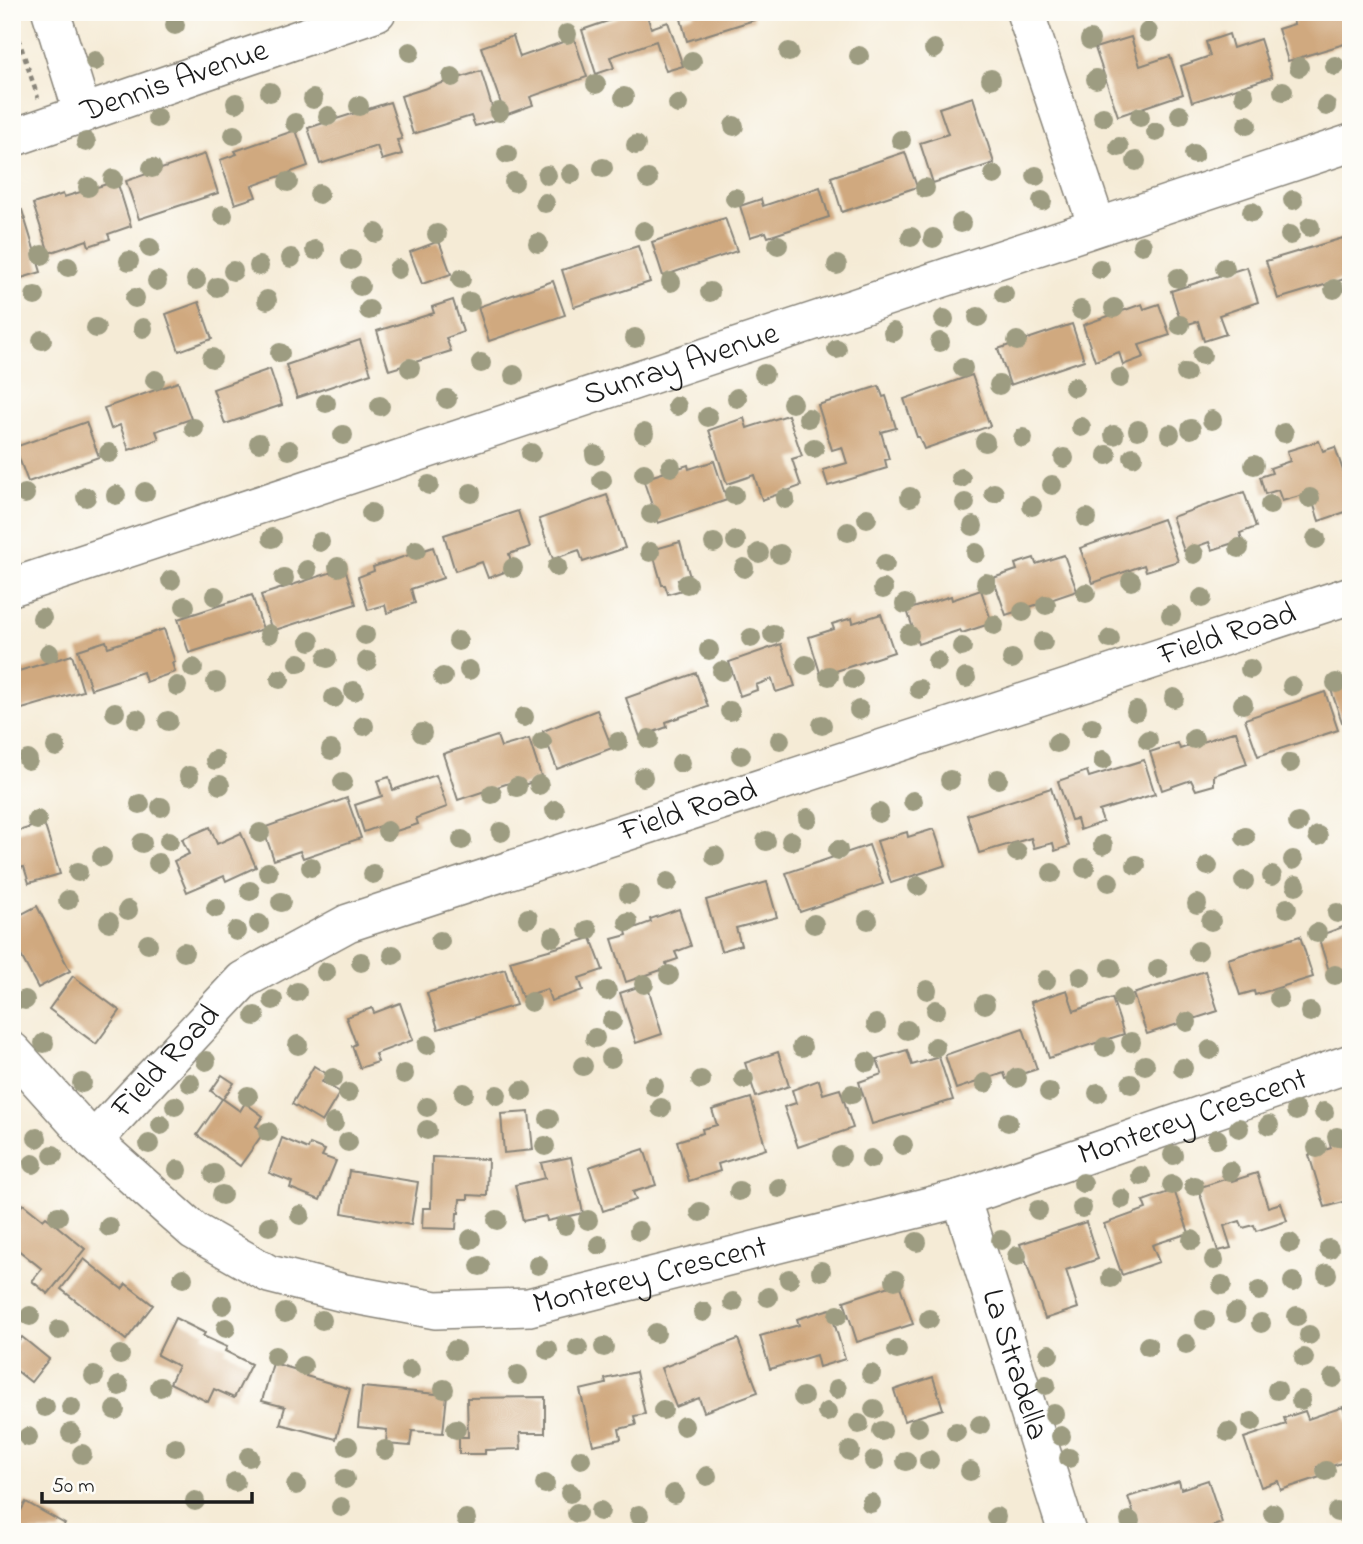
<svg xmlns="http://www.w3.org/2000/svg" width="1363" height="1544" font-family="'Indie Flower',sans-serif">
<style>
.building{fill:#d0a97f}
.lines{fill:none;stroke-linecap:round;stroke-linejoin:round}
.minor-casing{stroke:#888479;stroke-width:40}
.path{stroke:#888479;stroke-width:4.5;stroke-dasharray:5 5;stroke-linecap:butt}
.minor{stroke:#fff;stroke-width:37}
.tree{fill:#9d9c81}
.labels{text-anchor:middle;dominant-baseline:central;stroke-width:5;stroke-linejoin:round;paint-order:stroke}
.street-label{font-size:32px;fill:#1c1c1c;stroke:#fdfcf7}
</style>
<rect width="100%" height="100%" fill="#fdfcf7"/>
<filter id="ink" filterUnits="userSpaceOnUse"><feTurbulence type="fractalNoise" baseFrequency=".0143" numOctaves="2"/><feDisplacementMap in="SourceGraphic" scale="14" xChannelSelector="R" yChannelSelector="G"/><feConvolveMatrix kernelMatrix="1 2 1 2 8 2 1 2 1" color-interpolation-filters="sRGB"/></filter>
<filter id="wash" filterUnits="userSpaceOnUse"><feTurbulence type="fractalNoise" baseFrequency=".00686" numOctaves="4" result="noise"/><feDisplacementMap in="SourceGraphic" scale="28" xChannelSelector="R" yChannelSelector="G"/><feGaussianBlur stdDeviation="1.57" result="paint"/><feColorMatrix in="noise" values="0 0 0 0 0 0 0 0 0 0 0 0 0 0 0 0 0 1.4 0 .05"/><feComposite in="paint" operator="in"/></filter>
<g filter="url(#wash)">
<rect width="100%" height="100%" fill="#f5ebd6"/>
<g id="blocks">
<g class="building">
<path d="M 634,12 L 646,12 L 651,28 L 668,22 L 683,66 L 666,71 L 656,41 L 610,57 L 614,68 L 596,74 L 582,30 Z"/>
<path d="M 694,12 L 752,12 L 754,20 L 687,41 L 681,19 L 695,14 Z"/>
<path d="M 1291,12 L 1313,12 L 1314,17 L 1330,12 L 1345,12 L 1351,30 L 1351,42 L 1288,61 L 1278,29 L 1294,24 Z"/>
<path d="M 1229,34 L 1233,48 L 1260,39 L 1272,77 L 1192,102 L 1181,66 L 1210,56 L 1206,42 Z"/>
<path d="M 513,36 L 520,57 L 574,38 L 587,77 L 530,97 L 533,105 L 505,115 L 481,47 Z"/>
<path d="M 1131,37 L 1140,66 L 1170,56 L 1183,94 L 1118,116 L 1095,48 Z"/>
<path d="M 481,71 L 496,120 L 475,126 L 471,116 L 413,134 L 401,96 Z"/>
<path d="M 973,97 L 994,163 L 933,183 L 920,143 L 948,134 L 939,108 Z"/>
<path d="M 390,102 L 402,139 L 397,140 L 402,154 L 382,160 L 377,146 L 320,164 L 308,128 Z"/>
<path d="M 296,130 L 308,166 L 252,186 L 256,197 L 235,204 L 220,160 L 237,154 L 235,151 Z"/>
<path d="M 905,152 L 917,187 L 842,212 L 831,177 Z"/>
<path d="M 205,154 L 218,193 L 139,219 L 126,181 Z"/>
<path d="M 117,181 L 131,226 L 108,234 L 110,239 L 89,246 L 87,240 L 49,253 L 33,204 L 63,194 L 64,197 Z"/>
<path d="M 820,187 L 829,217 L 768,237 L 766,232 L 750,237 L 740,206 L 761,199 L 763,206 Z"/>
<path d="M 22,210 L 41,272 L 12,281 L 12,213 Z"/>
<path d="M 725,218 L 737,251 L 663,276 L 652,242 Z"/>
<path d="M 1343,238 L 1351,263 L 1351,277 L 1278,299 L 1266,261 Z"/>
<path d="M 439,241 L 451,274 L 422,284 L 410,252 Z"/>
<path d="M 638,246 L 650,282 L 574,307 L 562,270 Z"/>
<path d="M 1247,267 L 1258,302 L 1219,315 L 1226,334 L 1204,341 L 1198,321 L 1182,326 L 1171,291 Z"/>
<path d="M 553,281 L 565,315 L 489,341 L 478,307 Z"/>
<path d="M 453,300 L 463,332 L 446,338 L 451,351 L 389,370 L 377,331 L 434,313 L 432,307 Z"/>
<path d="M 199,302 L 212,339 L 179,351 L 166,314 Z"/>
<path d="M 1142,304 L 1144,309 L 1159,304 L 1170,335 L 1139,345 L 1144,357 L 1123,365 L 1119,352 L 1095,361 L 1083,325 Z"/>
<path d="M 1072,324 L 1084,360 L 1010,385 L 998,349 Z"/>
<path d="M 360,340 L 371,373 L 297,398 L 286,365 Z"/>
<path d="M 270,369 L 282,405 L 225,424 L 213,389 Z"/>
<path d="M 972,375 L 990,426 L 924,449 L 919,437 L 917,437 L 904,399 Z"/>
<path d="M 178,382 L 191,419 L 156,431 L 159,439 L 129,450 L 120,425 L 111,429 L 104,408 Z"/>
<path d="M 879,386 L 883,397 L 886,396 L 896,428 L 881,432 L 889,459 L 885,460 L 887,468 L 828,486 L 823,470 L 847,463 L 842,447 L 832,450 L 818,405 Z"/>
<path d="M 788,415 L 802,456 L 792,459 L 801,486 L 762,500 L 754,475 L 727,484 L 709,430 L 744,418 L 747,428 Z"/>
<path d="M 86,422 L 99,457 L 28,482 L 15,447 Z"/>
<path d="M 1319,441 L 1323,451 L 1335,447 L 1351,494 L 1351,510 L 1319,521 L 1310,493 L 1282,501 L 1278,490 L 1265,494 L 1260,477 L 1272,473 L 1270,468 L 1290,461 L 1287,451 Z"/>
<path d="M 714,461 L 727,500 L 658,523 L 643,479 L 688,465 L 689,469 Z"/>
<path d="M 1244,492 L 1256,527 L 1240,533 L 1242,540 L 1212,550 L 1209,542 L 1184,551 L 1172,517 Z"/>
<path d="M 607,495 L 625,548 L 583,562 L 579,550 L 553,559 L 539,519 Z"/>
<path d="M 518,511 L 530,547 L 509,554 L 513,569 L 488,578 L 482,562 L 455,571 L 444,535 Z"/>
<path d="M 1163,519 L 1178,561 L 1146,571 L 1144,565 L 1093,583 L 1080,548 Z"/>
<path d="M 680,542 L 690,577 L 678,580 L 682,590 L 668,594 L 665,585 L 662,585 L 652,550 Z"/>
<path d="M 433,547 L 443,578 L 411,589 L 415,603 L 387,613 L 385,605 L 368,610 L 358,577 L 374,571 L 373,567 Z"/>
<path d="M 1064,555 L 1077,591 L 1006,615 L 993,578 L 1017,570 L 1015,564 L 1034,558 L 1036,564 Z"/>
<path d="M 345,568 L 356,604 L 272,631 L 261,595 Z"/>
<path d="M 981,590 L 992,623 L 962,633 L 960,630 L 918,644 L 907,610 L 951,596 L 952,600 Z"/>
<path d="M 252,595 L 263,629 L 189,653 L 178,619 Z"/>
<path d="M 881,614 L 894,652 L 821,676 L 809,637 L 834,629 L 832,624 L 852,618 L 853,623 Z"/>
<path d="M 164,629 L 175,662 L 172,663 L 175,672 L 146,682 L 143,672 L 91,689 L 78,650 L 106,641 L 108,647 Z"/>
<path d="M 781,644 L 795,686 L 776,692 L 772,679 L 756,685 L 757,690 L 740,696 L 729,662 Z"/>
<path d="M 72,655 L 83,691 L 12,712 L 12,673 Z"/>
<path d="M 696,673 L 708,707 L 666,722 L 667,727 L 640,737 L 626,698 Z"/>
<path d="M 1351,680 L 1351,719 L 1342,722 L 1330,687 Z"/>
<path d="M 1325,692 L 1338,730 L 1258,756 L 1245,719 Z"/>
<path d="M 597,710 L 612,748 L 557,769 L 543,731 Z"/>
<path d="M 1236,731 L 1247,764 L 1214,775 L 1214,785 L 1196,790 L 1191,780 L 1162,790 L 1150,752 L 1178,743 L 1180,749 Z"/>
<path d="M 497,736 L 501,747 L 529,739 L 542,779 L 511,789 L 509,783 L 458,800 L 443,754 Z"/>
<path d="M 1144,760 L 1155,794 L 1099,811 L 1103,822 L 1080,830 L 1077,819 L 1071,820 L 1058,781 L 1087,771 L 1089,777 Z"/>
<path d="M 436,775 L 447,807 L 416,818 L 418,824 L 393,832 L 389,823 L 364,832 L 355,805 L 382,796 L 377,781 L 389,777 L 393,790 Z"/>
<path d="M 1051,788 L 1069,846 L 1055,851 L 1053,843 L 1034,848 L 1031,838 L 979,853 L 967,815 Z"/>
<path d="M 347,798 L 361,838 L 303,858 L 300,851 L 274,860 L 263,828 Z"/>
<path d="M 44,823 L 60,874 L 29,883 L 24,867 L 19,868 L 17,860 L 12,861 L 12,833 Z"/>
<path d="M 210,827 L 217,844 L 241,833 L 256,867 L 226,881 L 224,876 L 187,892 L 174,861 L 189,854 L 182,839 Z"/>
<path d="M 934,829 L 946,865 L 891,883 L 877,841 L 907,832 L 908,837 Z"/>
<path d="M 869,845 L 883,884 L 800,912 L 786,873 Z"/>
<path d="M 767,882 L 777,917 L 736,928 L 741,945 L 721,951 L 706,900 Z"/>
<path d="M 37,906 L 70,971 L 38,988 L 19,952 L 16,954 L 12,948 L 12,919 Z"/>
<path d="M 679,909 L 691,946 L 675,952 L 678,959 L 666,963 L 667,968 L 626,982 L 612,939 L 627,935 L 626,931 L 651,922 L 650,919 Z"/>
<path d="M 1351,924 L 1351,967 L 1330,974 L 1318,936 Z"/>
<path d="M 1300,936 L 1313,977 L 1255,995 L 1254,991 L 1240,995 L 1228,959 Z"/>
<path d="M 591,938 L 603,970 L 579,978 L 583,990 L 551,1001 L 547,989 L 522,997 L 510,961 Z"/>
<path d="M 505,969 L 516,1005 L 438,1029 L 427,993 Z"/>
<path d="M 1205,971 L 1218,1011 L 1147,1034 L 1133,994 Z"/>
<path d="M 73,976 L 120,1011 L 96,1044 L 49,1009 Z"/>
<path d="M 647,984 L 662,1034 L 636,1043 L 620,993 Z"/>
<path d="M 1067,990 L 1074,1011 L 1112,998 L 1124,1034 L 1049,1058 L 1031,1002 Z"/>
<path d="M 400,1003 L 413,1040 L 375,1054 L 378,1062 L 360,1068 L 352,1046 L 356,1044 L 346,1017 L 372,1008 L 374,1013 Z"/>
<path d="M 1023,1028 L 1037,1069 L 1006,1079 L 1004,1073 L 956,1089 L 945,1055 Z"/>
<path d="M 907,1050 L 912,1065 L 939,1057 L 953,1100 L 872,1124 L 859,1082 L 882,1074 L 877,1059 Z"/>
<path d="M 778,1052 L 789,1086 L 756,1097 L 745,1063 Z"/>
<path d="M 314,1066 L 327,1074 L 322,1082 L 340,1092 L 322,1122 L 292,1104 Z"/>
<path d="M 222,1075 L 234,1083 L 223,1099 L 240,1111 L 245,1103 L 263,1116 L 256,1126 L 264,1132 L 240,1166 L 197,1135 L 222,1099 L 211,1091 Z"/>
<path d="M 819,1080 L 823,1094 L 840,1089 L 853,1128 L 798,1147 L 784,1107 L 796,1103 L 792,1090 Z"/>
<path d="M 751,1098 L 766,1149 L 718,1164 L 720,1171 L 689,1181 L 677,1141 L 703,1133 L 702,1129 L 717,1125 L 712,1110 Z"/>
<path d="M 529,1112 L 533,1150 L 504,1153 L 501,1114 Z"/>
<path d="M 1351,1134 L 1351,1191 L 1349,1192 L 1351,1200 L 1325,1207 L 1309,1155 L 1331,1148 L 1329,1141 Z"/>
<path d="M 282,1138 L 308,1149 L 310,1144 L 325,1150 L 322,1156 L 336,1161 L 320,1200 L 290,1188 L 292,1182 L 269,1173 Z"/>
<path d="M 644,1149 L 656,1185 L 633,1192 L 636,1200 L 603,1211 L 589,1167 Z"/>
<path d="M 432,1157 L 488,1159 L 487,1196 L 468,1195 L 468,1199 L 460,1199 L 459,1213 L 457,1213 L 456,1229 L 422,1228 L 423,1208 L 431,1208 Z"/>
<path d="M 571,1157 L 583,1213 L 547,1221 L 546,1216 L 523,1221 L 515,1185 L 545,1178 L 541,1163 Z"/>
<path d="M 349,1171 L 418,1182 L 411,1225 L 342,1213 Z"/>
<path d="M 1257,1173 L 1268,1207 L 1281,1203 L 1287,1221 L 1256,1231 L 1254,1225 L 1243,1228 L 1240,1221 L 1224,1226 L 1231,1248 L 1218,1251 L 1198,1188 L 1231,1177 L 1232,1181 Z"/>
<path d="M 1174,1190 L 1189,1233 L 1152,1245 L 1159,1262 L 1122,1275 L 1104,1224 L 1146,1209 L 1143,1201 Z"/>
<path d="M 23,1204 L 43,1220 L 46,1217 L 85,1249 L 48,1294 L 32,1281 L 42,1269 L 12,1245 L 12,1217 Z"/>
<path d="M 1086,1222 L 1098,1259 L 1066,1270 L 1078,1308 L 1045,1319 L 1020,1244 Z"/>
<path d="M 84,1259 L 122,1289 L 126,1284 L 153,1305 L 126,1340 L 61,1289 Z"/>
<path d="M 899,1283 L 913,1324 L 857,1342 L 844,1301 Z"/>
<path d="M 830,1309 L 845,1359 L 819,1367 L 816,1355 L 770,1369 L 760,1336 L 799,1325 L 797,1319 Z"/>
<path d="M 175,1318 L 205,1333 L 203,1336 L 227,1347 L 225,1351 L 251,1364 L 234,1398 L 214,1389 L 208,1402 L 170,1383 L 178,1366 L 157,1355 Z"/>
<path d="M 22,1337 L 49,1359 L 31,1382 L 12,1367 L 12,1349 Z"/>
<path d="M 738,1339 L 758,1392 L 704,1412 L 699,1398 L 676,1407 L 661,1368 Z"/>
<path d="M 273,1363 L 307,1373 L 306,1376 L 350,1389 L 336,1439 L 280,1424 L 285,1407 L 262,1401 Z"/>
<path d="M 636,1372 L 645,1414 L 634,1416 L 636,1425 L 619,1429 L 621,1439 L 593,1445 L 580,1390 L 606,1384 L 605,1379 Z"/>
<path d="M 933,1377 L 943,1409 L 904,1421 L 894,1390 Z"/>
<path d="M 362,1387 L 447,1395 L 443,1433 L 412,1431 L 410,1446 L 386,1444 L 387,1430 L 358,1427 Z"/>
<path d="M 545,1397 L 545,1433 L 520,1433 L 521,1449 L 485,1450 L 485,1454 L 459,1454 L 459,1437 L 468,1437 L 467,1398 Z"/>
<path d="M 1343,1407 L 1351,1430 L 1351,1460 L 1329,1467 L 1328,1464 L 1317,1467 L 1320,1477 L 1281,1490 L 1278,1481 L 1261,1487 L 1244,1438 L 1286,1424 L 1284,1418 L 1305,1411 L 1308,1419 Z"/>
<path d="M 1208,1480 L 1222,1523 L 1196,1532 L 1140,1532 L 1128,1497 L 1179,1481 L 1181,1489 Z"/>
<path d="M 26,1502 L 65,1524 L 60,1532 L 12,1532 L 12,1521 L 14,1522 Z"/>
</g>
</g>
</g>
<g filter="url(#ink)">
<use href="#blocks" fill-opacity="0" stroke="#888479" stroke-width="2"/>
<g class="lines">
<defs>
<g id="minor">
<path d="M 51,12 L 83,114"/>
<path d="M 1025,12 L 1097,226"/>
<path id="s1" d="M 12,138 L 377,12"/>
<path id="s2" d="M 12,587 L 1351,143"/>
<path id="s3" d="M 12,1051 L 93,1141 L 194,1231 L 269,1274 L 344,1293 L 436,1310 L 529,1307 L 961,1198 L 1351,1063"/>
<path id="s4" d="M 93,1141 L 243,980 L 348,923 L 1351,595"/>
<path id="s5" d="M 961,1198 L 1067,1532"/>
</g>
</defs>
<use href="#minor" class="minor-casing"/>
<path class="path" d="M 12,19 L 38,98"/>
<use href="#minor" class="minor"/>
</g>
<g class="tree">
<circle cx="175" cy="25" r="10"/>
<circle cx="1148" cy="32" r="10"/>
<circle cx="567" cy="34" r="10"/>
<circle cx="1090" cy="40" r="10"/>
<circle cx="934" cy="49" r="10"/>
<circle cx="410" cy="52" r="10"/>
<circle cx="789" cy="52" r="10"/>
<circle cx="859" cy="56" r="10"/>
<circle cx="95" cy="61" r="10"/>
<circle cx="692" cy="61" r="10"/>
<circle cx="1335" cy="66" r="10"/>
<circle cx="1299" cy="67" r="10"/>
<circle cx="452" cy="77" r="10"/>
<circle cx="991" cy="79" r="10"/>
<circle cx="1096" cy="79" r="10"/>
<circle cx="596" cy="84" r="10"/>
<circle cx="1283" cy="91" r="10"/>
<circle cx="270" cy="92" r="10"/>
<circle cx="1244" cy="95" r="10"/>
<circle cx="624" cy="97" r="10"/>
<circle cx="313" cy="99" r="10"/>
<circle cx="236" cy="103" r="10"/>
<circle cx="678" cy="104" r="10"/>
<circle cx="359" cy="106" r="10"/>
<circle cx="1326" cy="106" r="10"/>
<circle cx="499" cy="112" r="10"/>
<circle cx="1180" cy="115" r="10"/>
<circle cx="328" cy="116" r="10"/>
<circle cx="1103" cy="117" r="10"/>
<circle cx="1140" cy="117" r="10"/>
<circle cx="157" cy="118" r="10"/>
<circle cx="295" cy="123" r="10"/>
<circle cx="1247" cy="125" r="10"/>
<circle cx="734" cy="126" r="10"/>
<circle cx="1156" cy="132" r="10"/>
<circle cx="234" cy="135" r="10"/>
<circle cx="901" cy="140" r="10"/>
<circle cx="86" cy="142" r="10"/>
<circle cx="636" cy="145" r="10"/>
<circle cx="1119" cy="147" r="10"/>
<circle cx="507" cy="154" r="10"/>
<circle cx="1194" cy="154" r="10"/>
<circle cx="1136" cy="161" r="10"/>
<circle cx="152" cy="168" r="10"/>
<circle cx="603" cy="168" r="10"/>
<circle cx="571" cy="174" r="10"/>
<circle cx="547" cy="175" r="10"/>
<circle cx="994" cy="175" r="10"/>
<circle cx="1036" cy="176" r="10"/>
<circle cx="113" cy="179" r="10"/>
<circle cx="648" cy="179" r="10"/>
<circle cx="288" cy="182" r="10"/>
<circle cx="514" cy="182" r="10"/>
<circle cx="88" cy="187" r="10"/>
<circle cx="925" cy="188" r="10"/>
<circle cx="319" cy="194" r="10"/>
<circle cx="735" cy="198" r="10"/>
<circle cx="1293" cy="200" r="10"/>
<circle cx="1042" cy="201" r="10"/>
<circle cx="545" cy="203" r="10"/>
<circle cx="1252" cy="212" r="10"/>
<circle cx="223" cy="215" r="10"/>
<circle cx="961" cy="223" r="10"/>
<circle cx="1310" cy="227" r="10"/>
<circle cx="644" cy="231" r="10"/>
<circle cx="376" cy="233" r="10"/>
<circle cx="437" cy="234" r="10"/>
<circle cx="1290" cy="235" r="10"/>
<circle cx="911" cy="237" r="10"/>
<circle cx="933" cy="238" r="10"/>
<circle cx="538" cy="243" r="10"/>
<circle cx="778" cy="245" r="10"/>
<circle cx="1142" cy="245" r="10"/>
<circle cx="150" cy="248" r="10"/>
<circle cx="315" cy="250" r="10"/>
<circle cx="42" cy="255" r="10"/>
<circle cx="291" cy="258" r="10"/>
<circle cx="351" cy="260" r="10"/>
<circle cx="129" cy="261" r="10"/>
<circle cx="837" cy="265" r="10"/>
<circle cx="259" cy="266" r="10"/>
<circle cx="68" cy="267" r="10"/>
<circle cx="1225" cy="268" r="10"/>
<circle cx="398" cy="269" r="10"/>
<circle cx="1100" cy="269" r="10"/>
<circle cx="233" cy="271" r="10"/>
<circle cx="1178" cy="278" r="10"/>
<circle cx="461" cy="279" r="10"/>
<circle cx="196" cy="280" r="10"/>
<circle cx="157" cy="281" r="10"/>
<circle cx="671" cy="282" r="10"/>
<circle cx="360" cy="286" r="10"/>
<circle cx="217" cy="287" r="10"/>
<circle cx="1334" cy="289" r="10"/>
<circle cx="710" cy="292" r="10"/>
<circle cx="1004" cy="294" r="10"/>
<circle cx="35" cy="296" r="10"/>
<circle cx="135" cy="298" r="10"/>
<circle cx="267" cy="300" r="10"/>
<circle cx="470" cy="302" r="10"/>
<circle cx="1114" cy="308" r="10"/>
<circle cx="369" cy="310" r="10"/>
<circle cx="1081" cy="310" r="10"/>
<circle cx="978" cy="317" r="10"/>
<circle cx="944" cy="319" r="10"/>
<circle cx="1180" cy="325" r="10"/>
<circle cx="96" cy="328" r="10"/>
<circle cx="143" cy="328" r="10"/>
<circle cx="893" cy="332" r="10"/>
<circle cx="635" cy="338" r="10"/>
<circle cx="42" cy="340" r="10"/>
<circle cx="1017" cy="341" r="10"/>
<circle cx="940" cy="342" r="10"/>
<circle cx="837" cy="349" r="10"/>
<circle cx="280" cy="353" r="10"/>
<circle cx="1202" cy="355" r="10"/>
<circle cx="212" cy="358" r="10"/>
<circle cx="481" cy="363" r="10"/>
<circle cx="410" cy="368" r="10"/>
<circle cx="963" cy="368" r="10"/>
<circle cx="1186" cy="373" r="10"/>
<circle cx="764" cy="374" r="10"/>
<circle cx="514" cy="375" r="10"/>
<circle cx="1120" cy="378" r="10"/>
<circle cx="155" cy="380" r="10"/>
<circle cx="999" cy="385" r="10"/>
<circle cx="1074" cy="387" r="10"/>
<circle cx="737" cy="398" r="10"/>
<circle cx="447" cy="399" r="10"/>
<circle cx="326" cy="403" r="10"/>
<circle cx="792" cy="403" r="10"/>
<circle cx="380" cy="406" r="10"/>
<circle cx="677" cy="406" r="10"/>
<circle cx="708" cy="417" r="10"/>
<circle cx="808" cy="418" r="10"/>
<circle cx="1212" cy="420" r="10"/>
<circle cx="1081" cy="427" r="10"/>
<circle cx="194" cy="428" r="10"/>
<circle cx="1191" cy="429" r="10"/>
<circle cx="1138" cy="430" r="10"/>
<circle cx="644" cy="433" r="10"/>
<circle cx="1284" cy="433" r="10"/>
<circle cx="1170" cy="434" r="10"/>
<circle cx="343" cy="435" r="10"/>
<circle cx="1114" cy="435" r="10"/>
<circle cx="1023" cy="438" r="10"/>
<circle cx="985" cy="442" r="10"/>
<circle cx="259" cy="443" r="10"/>
<circle cx="814" cy="448" r="10"/>
<circle cx="289" cy="450" r="10"/>
<circle cx="109" cy="453" r="10"/>
<circle cx="531" cy="453" r="10"/>
<circle cx="595" cy="455" r="10"/>
<circle cx="1107" cy="455" r="10"/>
<circle cx="1133" cy="457" r="10"/>
<circle cx="1064" cy="458" r="10"/>
<circle cx="1254" cy="465" r="10"/>
<circle cx="671" cy="467" r="10"/>
<circle cx="644" cy="473" r="10"/>
<circle cx="961" cy="478" r="10"/>
<circle cx="602" cy="480" r="10"/>
<circle cx="429" cy="485" r="10"/>
<circle cx="1052" cy="485" r="10"/>
<circle cx="145" cy="492" r="10"/>
<circle cx="471" cy="493" r="10"/>
<circle cx="994" cy="493" r="10"/>
<circle cx="25" cy="494" r="10"/>
<circle cx="116" cy="495" r="10"/>
<circle cx="734" cy="495" r="10"/>
<circle cx="86" cy="497" r="10"/>
<circle cx="910" cy="497" r="10"/>
<circle cx="1310" cy="498" r="10"/>
<circle cx="785" cy="499" r="10"/>
<circle cx="965" cy="503" r="10"/>
<circle cx="1270" cy="505" r="10"/>
<circle cx="1032" cy="506" r="10"/>
<circle cx="371" cy="513" r="10"/>
<circle cx="651" cy="514" r="10"/>
<circle cx="867" cy="518" r="10"/>
<circle cx="1087" cy="518" r="10"/>
<circle cx="973" cy="526" r="10"/>
<circle cx="848" cy="532" r="10"/>
<circle cx="272" cy="538" r="10"/>
<circle cx="1316" cy="539" r="10"/>
<circle cx="736" cy="541" r="10"/>
<circle cx="320" cy="542" r="10"/>
<circle cx="714" cy="543" r="10"/>
<circle cx="1239" cy="548" r="10"/>
<circle cx="416" cy="550" r="10"/>
<circle cx="650" cy="552" r="10"/>
<circle cx="759" cy="553" r="10"/>
<circle cx="976" cy="553" r="10"/>
<circle cx="780" cy="554" r="10"/>
<circle cx="1194" cy="554" r="10"/>
<circle cx="885" cy="564" r="10"/>
<circle cx="338" cy="567" r="10"/>
<circle cx="557" cy="567" r="10"/>
<circle cx="513" cy="568" r="10"/>
<circle cx="744" cy="568" r="10"/>
<circle cx="307" cy="570" r="10"/>
<circle cx="284" cy="578" r="10"/>
<circle cx="171" cy="580" r="10"/>
<circle cx="1131" cy="581" r="10"/>
<circle cx="986" cy="583" r="10"/>
<circle cx="687" cy="584" r="10"/>
<circle cx="883" cy="589" r="10"/>
<circle cx="1086" cy="593" r="10"/>
<circle cx="215" cy="596" r="10"/>
<circle cx="1202" cy="598" r="10"/>
<circle cx="905" cy="604" r="10"/>
<circle cx="1046" cy="605" r="10"/>
<circle cx="185" cy="606" r="10"/>
<circle cx="1023" cy="612" r="10"/>
<circle cx="1171" cy="615" r="10"/>
<circle cx="42" cy="618" r="10"/>
<circle cx="994" cy="625" r="10"/>
<circle cx="269" cy="634" r="10"/>
<circle cx="773" cy="634" r="10"/>
<circle cx="365" cy="635" r="10"/>
<circle cx="909" cy="635" r="10"/>
<circle cx="751" cy="638" r="10"/>
<circle cx="1110" cy="639" r="10"/>
<circle cx="310" cy="641" r="10"/>
<circle cx="458" cy="641" r="10"/>
<circle cx="1043" cy="642" r="10"/>
<circle cx="962" cy="647" r="10"/>
<circle cx="709" cy="650" r="10"/>
<circle cx="49" cy="653" r="10"/>
<circle cx="327" cy="658" r="10"/>
<circle cx="1012" cy="659" r="10"/>
<circle cx="367" cy="661" r="10"/>
<circle cx="937" cy="661" r="10"/>
<circle cx="299" cy="663" r="10"/>
<circle cx="806" cy="665" r="10"/>
<circle cx="193" cy="668" r="10"/>
<circle cx="1250" cy="669" r="10"/>
<circle cx="469" cy="670" r="10"/>
<circle cx="722" cy="671" r="10"/>
<circle cx="829" cy="676" r="10"/>
<circle cx="443" cy="677" r="10"/>
<circle cx="966" cy="678" r="10"/>
<circle cx="280" cy="679" r="10"/>
<circle cx="853" cy="679" r="10"/>
<circle cx="216" cy="682" r="10"/>
<circle cx="1336" cy="683" r="10"/>
<circle cx="177" cy="686" r="10"/>
<circle cx="1292" cy="686" r="10"/>
<circle cx="919" cy="689" r="10"/>
<circle cx="354" cy="691" r="10"/>
<circle cx="334" cy="698" r="10"/>
<circle cx="1174" cy="698" r="10"/>
<circle cx="1243" cy="704" r="10"/>
<circle cx="859" cy="710" r="10"/>
<circle cx="730" cy="711" r="10"/>
<circle cx="1136" cy="711" r="10"/>
<circle cx="115" cy="712" r="10"/>
<circle cx="524" cy="717" r="10"/>
<circle cx="137" cy="719" r="10"/>
<circle cx="168" cy="721" r="10"/>
<circle cx="822" cy="725" r="10"/>
<circle cx="364" cy="726" r="10"/>
<circle cx="1092" cy="727" r="10"/>
<circle cx="422" cy="733" r="10"/>
<circle cx="649" cy="739" r="10"/>
<circle cx="1194" cy="739" r="10"/>
<circle cx="780" cy="740" r="10"/>
<circle cx="1148" cy="740" r="10"/>
<circle cx="542" cy="742" r="10"/>
<circle cx="618" cy="742" r="10"/>
<circle cx="1057" cy="743" r="10"/>
<circle cx="56" cy="747" r="10"/>
<circle cx="331" cy="750" r="10"/>
<circle cx="741" cy="755" r="10"/>
<circle cx="28" cy="760" r="10"/>
<circle cx="215" cy="760" r="10"/>
<circle cx="1103" cy="760" r="10"/>
<circle cx="681" cy="763" r="10"/>
<circle cx="1290" cy="763" r="10"/>
<circle cx="189" cy="776" r="10"/>
<circle cx="643" cy="777" r="10"/>
<circle cx="998" cy="779" r="10"/>
<circle cx="950" cy="780" r="10"/>
<circle cx="343" cy="782" r="10"/>
<circle cx="220" cy="785" r="10"/>
<circle cx="539" cy="785" r="10"/>
<circle cx="517" cy="787" r="10"/>
<circle cx="492" cy="794" r="10"/>
<circle cx="913" cy="801" r="10"/>
<circle cx="140" cy="804" r="10"/>
<circle cx="161" cy="807" r="10"/>
<circle cx="555" cy="810" r="10"/>
<circle cx="879" cy="813" r="10"/>
<circle cx="808" cy="818" r="10"/>
<circle cx="37" cy="820" r="10"/>
<circle cx="1298" cy="823" r="10"/>
<circle cx="387" cy="831" r="10"/>
<circle cx="501" cy="832" r="10"/>
<circle cx="260" cy="833" r="10"/>
<circle cx="1318" cy="836" r="10"/>
<circle cx="1245" cy="837" r="10"/>
<circle cx="462" cy="840" r="10"/>
<circle cx="169" cy="841" r="10"/>
<circle cx="766" cy="841" r="10"/>
<circle cx="791" cy="841" r="10"/>
<circle cx="142" cy="843" r="10"/>
<circle cx="1103" cy="845" r="10"/>
<circle cx="838" cy="850" r="10"/>
<circle cx="1017" cy="852" r="10"/>
<circle cx="715" cy="856" r="10"/>
<circle cx="102" cy="857" r="10"/>
<circle cx="1293" cy="860" r="10"/>
<circle cx="158" cy="863" r="10"/>
<circle cx="1136" cy="865" r="10"/>
<circle cx="1208" cy="866" r="10"/>
<circle cx="311" cy="867" r="10"/>
<circle cx="1085" cy="868" r="10"/>
<circle cx="78" cy="872" r="10"/>
<circle cx="268" cy="872" r="10"/>
<circle cx="1052" cy="873" r="10"/>
<circle cx="373" cy="874" r="10"/>
<circle cx="1272" cy="876" r="10"/>
<circle cx="1244" cy="881" r="10"/>
<circle cx="668" cy="882" r="10"/>
<circle cx="1109" cy="882" r="10"/>
<circle cx="1296" cy="885" r="10"/>
<circle cx="918" cy="886" r="10"/>
<circle cx="250" cy="891" r="10"/>
<circle cx="629" cy="894" r="10"/>
<circle cx="68" cy="900" r="10"/>
<circle cx="281" cy="902" r="10"/>
<circle cx="1197" cy="904" r="10"/>
<circle cx="216" cy="908" r="10"/>
<circle cx="1287" cy="908" r="10"/>
<circle cx="128" cy="910" r="10"/>
<circle cx="1337" cy="913" r="10"/>
<circle cx="528" cy="918" r="10"/>
<circle cx="868" cy="920" r="10"/>
<circle cx="1211" cy="921" r="10"/>
<circle cx="109" cy="922" r="10"/>
<circle cx="628" cy="922" r="10"/>
<circle cx="259" cy="924" r="10"/>
<circle cx="814" cy="924" r="10"/>
<circle cx="588" cy="930" r="10"/>
<circle cx="236" cy="931" r="10"/>
<circle cx="1317" cy="933" r="10"/>
<circle cx="553" cy="937" r="10"/>
<circle cx="440" cy="941" r="10"/>
<circle cx="148" cy="944" r="10"/>
<circle cx="1198" cy="951" r="10"/>
<circle cx="184" cy="952" r="10"/>
<circle cx="393" cy="955" r="10"/>
<circle cx="361" cy="962" r="10"/>
<circle cx="1111" cy="968" r="10"/>
<circle cx="1158" cy="969" r="10"/>
<circle cx="326" cy="972" r="10"/>
<circle cx="669" cy="975" r="10"/>
<circle cx="1335" cy="975" r="10"/>
<circle cx="1081" cy="977" r="10"/>
<circle cx="1046" cy="980" r="10"/>
<circle cx="644" cy="984" r="10"/>
<circle cx="927" cy="990" r="10"/>
<circle cx="607" cy="991" r="10"/>
<circle cx="297" cy="992" r="10"/>
<circle cx="1123" cy="998" r="10"/>
<circle cx="1279" cy="998" r="10"/>
<circle cx="25" cy="1000" r="10"/>
<circle cx="273" cy="1000" r="10"/>
<circle cx="531" cy="1002" r="10"/>
<circle cx="985" cy="1004" r="10"/>
<circle cx="936" cy="1010" r="10"/>
<circle cx="1310" cy="1012" r="10"/>
<circle cx="255" cy="1016" r="10"/>
<circle cx="612" cy="1021" r="10"/>
<circle cx="1187" cy="1022" r="10"/>
<circle cx="876" cy="1024" r="10"/>
<circle cx="907" cy="1030" r="10"/>
<circle cx="595" cy="1038" r="10"/>
<circle cx="1131" cy="1042" r="10"/>
<circle cx="44" cy="1043" r="10"/>
<circle cx="298" cy="1045" r="10"/>
<circle cx="427" cy="1045" r="10"/>
<circle cx="802" cy="1047" r="10"/>
<circle cx="935" cy="1047" r="10"/>
<circle cx="1105" cy="1047" r="10"/>
<circle cx="1210" cy="1050" r="10"/>
<circle cx="611" cy="1058" r="10"/>
<circle cx="206" cy="1061" r="10"/>
<circle cx="867" cy="1062" r="10"/>
<circle cx="1145" cy="1065" r="10"/>
<circle cx="583" cy="1066" r="10"/>
<circle cx="1183" cy="1068" r="10"/>
<circle cx="404" cy="1074" r="10"/>
<circle cx="333" cy="1078" r="10"/>
<circle cx="1017" cy="1078" r="10"/>
<circle cx="744" cy="1079" r="10"/>
<circle cx="701" cy="1080" r="10"/>
<circle cx="82" cy="1083" r="10"/>
<circle cx="190" cy="1083" r="10"/>
<circle cx="985" cy="1083" r="10"/>
<circle cx="1131" cy="1084" r="10"/>
<circle cx="654" cy="1086" r="10"/>
<circle cx="522" cy="1091" r="10"/>
<circle cx="1049" cy="1092" r="10"/>
<circle cx="348" cy="1093" r="10"/>
<circle cx="464" cy="1093" r="10"/>
<circle cx="1098" cy="1093" r="10"/>
<circle cx="852" cy="1094" r="10"/>
<circle cx="497" cy="1095" r="10"/>
<circle cx="248" cy="1096" r="10"/>
<circle cx="175" cy="1106" r="10"/>
<circle cx="427" cy="1107" r="10"/>
<circle cx="661" cy="1108" r="10"/>
<circle cx="1296" cy="1111" r="10"/>
<circle cx="1324" cy="1112" r="10"/>
<circle cx="549" cy="1119" r="10"/>
<circle cx="1008" cy="1122" r="10"/>
<circle cx="334" cy="1123" r="10"/>
<circle cx="161" cy="1125" r="10"/>
<circle cx="1269" cy="1125" r="10"/>
<circle cx="1239" cy="1128" r="10"/>
<circle cx="427" cy="1130" r="10"/>
<circle cx="268" cy="1132" r="10"/>
<circle cx="1337" cy="1137" r="10"/>
<circle cx="37" cy="1138" r="10"/>
<circle cx="1217" cy="1139" r="10"/>
<circle cx="348" cy="1142" r="10"/>
<circle cx="149" cy="1144" r="10"/>
<circle cx="903" cy="1145" r="10"/>
<circle cx="545" cy="1146" r="10"/>
<circle cx="1317" cy="1148" r="10"/>
<circle cx="53" cy="1155" r="10"/>
<circle cx="1173" cy="1155" r="10"/>
<circle cx="841" cy="1156" r="10"/>
<circle cx="871" cy="1159" r="10"/>
<circle cx="33" cy="1164" r="10"/>
<circle cx="178" cy="1170" r="10"/>
<circle cx="1230" cy="1171" r="10"/>
<circle cx="214" cy="1174" r="10"/>
<circle cx="1141" cy="1176" r="10"/>
<circle cx="1083" cy="1183" r="10"/>
<circle cx="1172" cy="1185" r="10"/>
<circle cx="1194" cy="1186" r="10"/>
<circle cx="779" cy="1188" r="10"/>
<circle cx="739" cy="1191" r="10"/>
<circle cx="222" cy="1195" r="10"/>
<circle cx="1122" cy="1199" r="10"/>
<circle cx="1082" cy="1208" r="10"/>
<circle cx="1038" cy="1210" r="10"/>
<circle cx="700" cy="1212" r="10"/>
<circle cx="300" cy="1215" r="10"/>
<circle cx="58" cy="1216" r="10"/>
<circle cx="497" cy="1220" r="10"/>
<circle cx="588" cy="1220" r="10"/>
<circle cx="565" cy="1225" r="10"/>
<circle cx="269" cy="1226" r="10"/>
<circle cx="109" cy="1227" r="10"/>
<circle cx="639" cy="1231" r="10"/>
<circle cx="471" cy="1239" r="10"/>
<circle cx="1001" cy="1240" r="10"/>
<circle cx="1192" cy="1240" r="10"/>
<circle cx="917" cy="1242" r="10"/>
<circle cx="1290" cy="1243" r="10"/>
<circle cx="599" cy="1245" r="10"/>
<circle cx="1329" cy="1249" r="10"/>
<circle cx="1017" cy="1256" r="10"/>
<circle cx="1214" cy="1260" r="10"/>
<circle cx="538" cy="1265" r="10"/>
<circle cx="480" cy="1266" r="10"/>
<circle cx="821" cy="1271" r="10"/>
<circle cx="1327" cy="1274" r="10"/>
<circle cx="183" cy="1278" r="10"/>
<circle cx="1111" cy="1278" r="10"/>
<circle cx="789" cy="1279" r="10"/>
<circle cx="895" cy="1280" r="10"/>
<circle cx="1293" cy="1282" r="10"/>
<circle cx="1222" cy="1285" r="10"/>
<circle cx="1259" cy="1291" r="10"/>
<circle cx="768" cy="1297" r="10"/>
<circle cx="733" cy="1302" r="10"/>
<circle cx="223" cy="1305" r="10"/>
<circle cx="703" cy="1312" r="10"/>
<circle cx="285" cy="1313" r="10"/>
<circle cx="1235" cy="1313" r="10"/>
<circle cx="838" cy="1315" r="10"/>
<circle cx="30" cy="1316" r="10"/>
<circle cx="1297" cy="1316" r="10"/>
<circle cx="929" cy="1319" r="10"/>
<circle cx="322" cy="1320" r="10"/>
<circle cx="1205" cy="1320" r="10"/>
<circle cx="1261" cy="1323" r="10"/>
<circle cx="226" cy="1328" r="10"/>
<circle cx="59" cy="1330" r="10"/>
<circle cx="656" cy="1333" r="10"/>
<circle cx="1309" cy="1335" r="10"/>
<circle cx="1186" cy="1344" r="10"/>
<circle cx="1148" cy="1346" r="10"/>
<circle cx="604" cy="1347" r="10"/>
<circle cx="578" cy="1348" r="10"/>
<circle cx="455" cy="1350" r="10"/>
<circle cx="548" cy="1350" r="10"/>
<circle cx="897" cy="1350" r="10"/>
<circle cx="1049" cy="1354" r="10"/>
<circle cx="120" cy="1355" r="10"/>
<circle cx="275" cy="1356" r="10"/>
<circle cx="1304" cy="1358" r="10"/>
<circle cx="303" cy="1366" r="10"/>
<circle cx="410" cy="1370" r="10"/>
<circle cx="871" cy="1374" r="10"/>
<circle cx="518" cy="1375" r="10"/>
<circle cx="94" cy="1376" r="10"/>
<circle cx="1333" cy="1378" r="10"/>
<circle cx="1046" cy="1385" r="10"/>
<circle cx="119" cy="1386" r="10"/>
<circle cx="160" cy="1387" r="10"/>
<circle cx="444" cy="1389" r="10"/>
<circle cx="837" cy="1389" r="10"/>
<circle cx="1277" cy="1390" r="10"/>
<circle cx="803" cy="1397" r="10"/>
<circle cx="1301" cy="1400" r="10"/>
<circle cx="45" cy="1407" r="10"/>
<circle cx="71" cy="1407" r="10"/>
<circle cx="874" cy="1409" r="10"/>
<circle cx="115" cy="1410" r="10"/>
<circle cx="663" cy="1410" r="10"/>
<circle cx="827" cy="1412" r="10"/>
<circle cx="1054" cy="1414" r="10"/>
<circle cx="1252" cy="1422" r="10"/>
<circle cx="859" cy="1424" r="10"/>
<circle cx="980" cy="1425" r="10"/>
<circle cx="684" cy="1426" r="10"/>
<circle cx="918" cy="1427" r="10"/>
<circle cx="456" cy="1429" r="10"/>
<circle cx="882" cy="1431" r="10"/>
<circle cx="956" cy="1432" r="10"/>
<circle cx="1228" cy="1432" r="10"/>
<circle cx="71" cy="1433" r="10"/>
<circle cx="1061" cy="1436" r="10"/>
<circle cx="28" cy="1437" r="10"/>
<circle cx="348" cy="1446" r="10"/>
<circle cx="175" cy="1447" r="10"/>
<circle cx="385" cy="1450" r="10"/>
<circle cx="850" cy="1451" r="10"/>
<circle cx="82" cy="1454" r="10"/>
<circle cx="249" cy="1457" r="10"/>
<circle cx="1069" cy="1458" r="10"/>
<circle cx="581" cy="1459" r="10"/>
<circle cx="929" cy="1460" r="10"/>
<circle cx="874" cy="1461" r="10"/>
<circle cx="906" cy="1461" r="10"/>
<circle cx="970" cy="1471" r="10"/>
<circle cx="1326" cy="1471" r="10"/>
<circle cx="707" cy="1476" r="10"/>
<circle cx="345" cy="1479" r="10"/>
<circle cx="235" cy="1482" r="10"/>
<circle cx="545" cy="1484" r="10"/>
<circle cx="296" cy="1485" r="10"/>
<circle cx="570" cy="1493" r="10"/>
<circle cx="674" cy="1494" r="10"/>
<circle cx="195" cy="1501" r="10"/>
<circle cx="871" cy="1503" r="10"/>
<circle cx="341" cy="1507" r="10"/>
<circle cx="600" cy="1511" r="10"/>
<circle cx="1337" cy="1512" r="10"/>
<circle cx="577" cy="1513" r="10"/>
<circle cx="1273" cy="1513" r="10"/>
<circle cx="639" cy="1515" r="10"/>
<circle cx="996" cy="1517" r="10"/>
<circle cx="466" cy="1519" r="10"/>
<circle cx="1130" cy="1521" r="10"/>
</g>
</g>
<g class="labels">
<g class="street-label">
<text stroke="none"><textPath href="#s1" startOffset="172">Dennis Avenue</textPath></text>
<text stroke="none"><textPath href="#s2" startOffset="705">Sunray Avenue</textPath></text>
<text stroke="none"><textPath href="#s4" startOffset="1265">Field Road</textPath></text>
<text stroke="none"><textPath href="#s4" startOffset="698">Field Road</textPath></text>
<text stroke="none"><textPath href="#s4" startOffset="108">Field Road</textPath></text>
<text stroke="none"><textPath href="#s3" startOffset="1298">Monterey Crescent</textPath></text>
<text stroke="none"><textPath href="#s3" startOffset="732">Monterey Crescent</textPath></text>
<text stroke="none"><textPath href="#s5" startOffset="175">La Stradella</textPath></text>
</g>
</g>
<rect width="1363" height="1544" fill="none" stroke="#fdfcf7" stroke-width="42"/>
<path d="M42 1492v10h210v-10" fill="none" stroke="#1c1c1c" stroke-width="3.5"/>
<text x="52" y="1492" font-size="21" fill="#1c1c1c" stroke="#fdfcf7" stroke-width="5" paint-order="stroke">50 m</text>
</svg>
